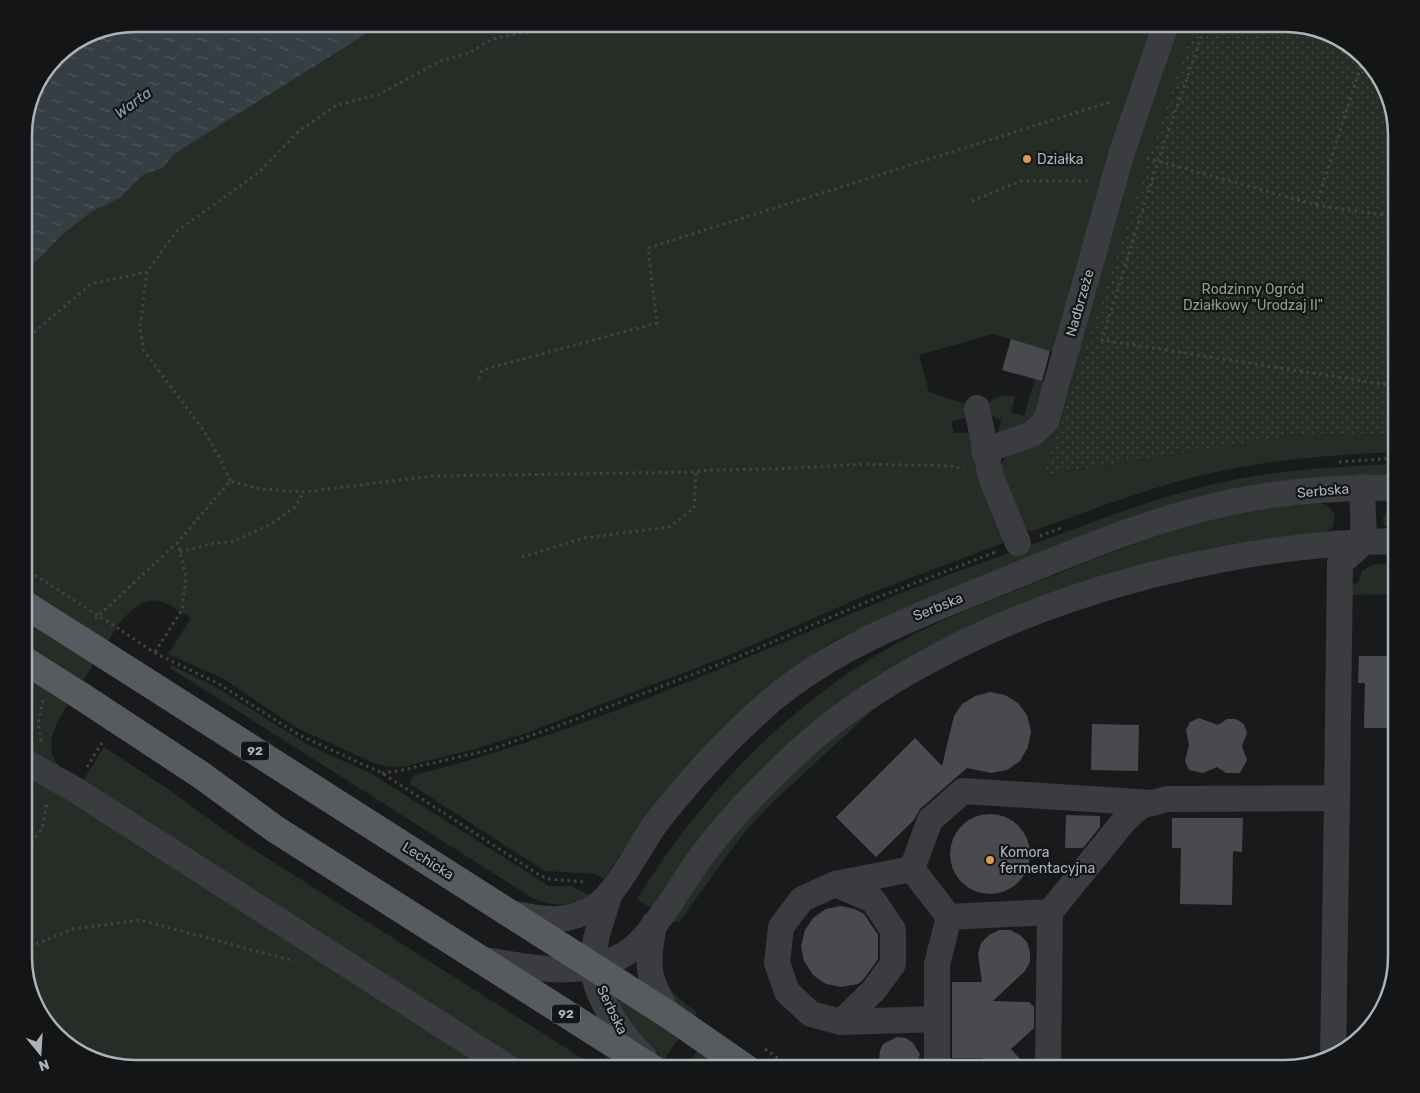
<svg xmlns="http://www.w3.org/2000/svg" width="1420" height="1093" font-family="Rubik,sans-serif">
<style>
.grass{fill:#262d26}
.garden{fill:url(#garden-dots)}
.water{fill:url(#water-ripples)}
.building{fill:#494a4e}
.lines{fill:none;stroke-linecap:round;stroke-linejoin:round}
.path{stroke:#414347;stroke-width:3;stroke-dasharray:2.5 4;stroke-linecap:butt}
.minor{stroke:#3b3c40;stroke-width:26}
.major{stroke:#575a5f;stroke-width:28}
.path-bridge{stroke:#414347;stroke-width:3;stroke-dasharray:2.5 4;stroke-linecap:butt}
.major-bridge{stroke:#575a5f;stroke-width:28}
.poi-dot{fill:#e19a4c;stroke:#141516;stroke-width:2}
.labels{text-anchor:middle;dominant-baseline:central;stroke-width:4.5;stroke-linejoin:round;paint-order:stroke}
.shield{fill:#141516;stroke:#7f8489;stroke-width:1}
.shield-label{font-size:12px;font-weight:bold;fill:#adb3ba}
.poi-label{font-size:14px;fill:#adb3ba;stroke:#141516;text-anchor:start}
.park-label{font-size:14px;fill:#88a286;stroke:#141516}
.street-label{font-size:14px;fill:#adb3ba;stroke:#141516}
.water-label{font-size:15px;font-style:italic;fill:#88a3b1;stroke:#141516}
.rim{fill:none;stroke:#adb3ba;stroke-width:2.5}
</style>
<defs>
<pattern id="garden-dots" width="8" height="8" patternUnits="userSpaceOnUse" patternTransform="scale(1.25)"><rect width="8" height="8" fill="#262d26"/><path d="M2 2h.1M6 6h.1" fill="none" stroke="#434943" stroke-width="1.8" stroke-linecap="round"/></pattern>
<pattern id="water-ripples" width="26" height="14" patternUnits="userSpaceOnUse" patternTransform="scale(1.25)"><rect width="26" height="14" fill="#343e43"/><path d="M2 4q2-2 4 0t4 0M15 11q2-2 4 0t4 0" fill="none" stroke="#4f585c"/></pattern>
</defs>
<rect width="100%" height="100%" fill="#191a1b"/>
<g class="grass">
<path d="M 382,24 L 1157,24 L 1040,417 L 998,433 L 1001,420 L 992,416 L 988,405 C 995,395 1004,394 1015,397 L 1011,412 L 1024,416 L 1035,379 L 1044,382 L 1053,352 L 993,334 L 919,355 L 929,392 L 963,403 L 967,417 L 951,422 L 954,433 L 971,433 L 977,472 L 1004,533 L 1003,543 L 871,593 L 725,657 L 529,732 L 472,750 L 406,766 L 390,767 L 376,764 L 297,728 L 224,679 L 168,654 L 191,618 C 159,598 149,590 120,622 L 59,719 C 42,752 54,765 81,784 L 104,747 L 171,791 L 231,835 L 599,1069 L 135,1069 L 67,1046 L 35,1007 L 24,965 L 24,266 L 37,261 L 63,234 L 91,212 L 120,198 L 143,175 L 163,168 L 173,154 Z"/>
<path d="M 1174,24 L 1194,24 L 1044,475 L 1310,433 L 1396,433 L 1396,452 C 1333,455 1269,459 1207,474 C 1147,488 1089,511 1030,532 L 1022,525 L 1000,466 L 1005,458 L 1031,443 L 1114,212 Z"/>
<path d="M 1396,464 L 1396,475 L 1358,475 L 1291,480 L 1007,566 L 894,612 L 833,641 L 780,678 L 651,809 L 604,879 L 596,874 L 545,871 L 410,784 L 411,778 L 414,775 C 573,736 722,667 872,605 C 923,583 976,565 1028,546 C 1088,524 1148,500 1210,485 C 1271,470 1334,467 1396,464 Z"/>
<path d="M 1321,503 L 1327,505 L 1335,515 L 1333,527 L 1326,532 C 1273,537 1218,544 1167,558 C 1136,567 1106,579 1075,590 C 1032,604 989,618 947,637 C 823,695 724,794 651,908 L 637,899 C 705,789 800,692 916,633 C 963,610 1012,592 1060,573 C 1148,537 1225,509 1321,503 Z"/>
<path d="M 1396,510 L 1396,528 L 1384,526 L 1383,516 L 1387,511 Z"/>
<path d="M 1375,564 L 1396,564 L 1396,594 L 1350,595 L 1350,584 L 1358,583 L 1362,571 Z"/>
<path d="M 171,665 L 216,687 L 308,745 L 372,774 L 549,886 L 571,886 L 589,895 C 569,907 552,907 531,897 L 170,668 Z"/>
<path d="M 877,706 L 772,803 L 742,835 L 680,921 L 671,923 C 701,879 731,834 769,796 C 802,763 839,734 877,706 Z"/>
<path d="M 659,943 L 664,946 C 655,977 672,996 697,1012 L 694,1017 C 668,1000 645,975 659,943 Z"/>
<path d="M 621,999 L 680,1037 L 663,1061 L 646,1048 L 617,1002 Z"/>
<path d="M 697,1051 L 722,1069 L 685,1069 Z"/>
</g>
<path class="garden" d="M 1194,24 L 1285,24 L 1353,47 L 1385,86 L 1396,135 L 1396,433 L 1310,433 L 1043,475 Z"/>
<path class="water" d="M 135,24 L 382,24 L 174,154 L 163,168 L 143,175 L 120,198 L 91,212 L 63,234 L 37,261 L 24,266 L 24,128 L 35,86 L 62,52 L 93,32 Z"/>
<g class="building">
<path d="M 1011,339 L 1050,351 L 1042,381 L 1002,370 Z"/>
<path d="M 1359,656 L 1392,656 L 1392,673 L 1396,673 L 1396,728 L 1364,728 L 1365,683 L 1358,683 Z"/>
<path d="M 990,692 L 1005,695 L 1018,703 L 1027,715 L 1031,731 L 1028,747 L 1020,761 L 1007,770 L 991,773 L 967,768 L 920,809 L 914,820 L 876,857 L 836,817 L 915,738 L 942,766 L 954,716 L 962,704 L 975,696 Z"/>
<path d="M 1199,718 L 1218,725 L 1227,719 L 1236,719 L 1244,724 L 1247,733 L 1242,746 L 1247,760 L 1240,773 L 1226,773 L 1217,767 L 1203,773 L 1189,770 L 1185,761 L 1189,745 L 1186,730 L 1190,722 Z"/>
<path d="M 1092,724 L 1139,725 L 1138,771 L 1091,770 Z"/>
<circle cx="990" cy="854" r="40"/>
<path d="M 1066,815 L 1100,816 L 1100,827 L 1083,848 L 1065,848 Z"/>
<path d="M 1172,818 L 1243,818 L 1242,852 L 1233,851 L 1232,905 L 1180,904 L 1181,848 L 1172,848 Z"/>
<path d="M 841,906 L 855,909 L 864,914 L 878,935 L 878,959 L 863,980 L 858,984 L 842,987 L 826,984 L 813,975 L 804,961 L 801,946 L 805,930 L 813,918 L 826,909 Z"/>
<path d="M 999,930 L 1010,930 L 1020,935 L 1027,942 L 1030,952 L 1030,962 L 1025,971 L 993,1001 L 1029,1002 L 1034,1007 L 1034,1028 L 1011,1049 L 1029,1069 L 980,1069 L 983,1058 L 952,1058 L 952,982 L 982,982 L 978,954 L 981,943 L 989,935 Z"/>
<path d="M 897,1037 L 906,1038 L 913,1043 L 920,1054 L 916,1069 L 882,1069 L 879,1060 L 880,1051 L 883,1044 Z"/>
</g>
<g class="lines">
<g class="path">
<path d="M 1206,24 L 1158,161 L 1102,340 L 1396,386"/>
<path d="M 1147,158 L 1316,205 L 1396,217"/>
<path d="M 972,201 L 1021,181 L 1090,181"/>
<path d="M 1316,205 L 1363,60"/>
<path d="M 24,341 L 91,284 L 147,272"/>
<path d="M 479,379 L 482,370 L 657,323 L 648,248 L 1113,101"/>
<path d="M 1339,462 L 1396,458"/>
<path d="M 230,481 L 220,458 L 204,431 L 144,351 L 140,328 L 147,272 L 164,248 L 177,231 L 258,173 L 300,130 L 337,105 L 378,95 L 440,61 L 469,53 L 492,39 L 566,24"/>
<path d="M 1040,536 L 1064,527"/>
<path d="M 180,552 L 214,543 L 232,542 L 271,524 L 295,507 L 304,492"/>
<path d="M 522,557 L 584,538 L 669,527 L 694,508 L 696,472"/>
<path d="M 95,619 L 178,542 L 230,481 L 261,489 L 304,492 L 432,476 L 696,472 L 708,470 L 775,469 L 863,464 L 951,466 L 964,469"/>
<path d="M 122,631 L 155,653 L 219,684 L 299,735 L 382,773 L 541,876 L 548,879 L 585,882"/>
<path d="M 155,652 L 182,610 L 186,577 L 178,543"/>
<path d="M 41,741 L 38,723 L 43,700"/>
<path d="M 87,767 L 103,741"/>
<path d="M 382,773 L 398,771 L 489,750 L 558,726 L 728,661 L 876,598 L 996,552"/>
<path d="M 24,853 L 42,829 L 47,802"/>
<path d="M 24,949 L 73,929 L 140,920 L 294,961"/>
<path d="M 765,1049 L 794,1069"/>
</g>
<g class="minor">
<path d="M 977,408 L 991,477 L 1018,543"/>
<path d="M 984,451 L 1032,434 L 1046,421 L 1122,152 L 1166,24"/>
<path d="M 1362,487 L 1364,542"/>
<path d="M 24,761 L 74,789 L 510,1069"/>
<path d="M 912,869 L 930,820 L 963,791 L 1153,803"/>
<path d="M 835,884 L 912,869 L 949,917"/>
<path d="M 610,893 C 603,916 593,940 593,964 C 593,994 623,1038 644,1057"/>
<path d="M 511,913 C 543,920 566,925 596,906 C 617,893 640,845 656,823 C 691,778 730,736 773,699 C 837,646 912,618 988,587 C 1067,555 1147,520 1232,502 C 1286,491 1341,487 1396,488"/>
<path d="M 654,924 C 646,966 647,978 669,1015"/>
<path d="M 479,959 C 529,967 579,980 625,954 C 653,937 680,885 701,857 C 724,826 751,797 779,770 C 927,621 1190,544 1396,541"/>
<path d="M 841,1022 L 874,990 L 893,964 L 893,930 L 873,900 L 835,884 L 802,899 L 781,927 L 777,963 L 787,992 L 811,1014 L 841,1022 L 937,1019"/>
<path d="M 1333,1058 L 1337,798"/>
<path d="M 937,1069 L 937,964 L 949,917 L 1050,912 L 1124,821 L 1140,806 L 1167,799 L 1337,798 L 1340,563 L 1364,542"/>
<path d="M 1048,1069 L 1050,912"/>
</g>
<g class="major">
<path d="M 106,656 L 669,1015 L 747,1069"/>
<path d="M 81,696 L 201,775 L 275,829 L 653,1069"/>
</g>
<path class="path-bridge" d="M 24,568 L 122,631"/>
<g class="major-bridge">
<path d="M 24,604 L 106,656"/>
<path d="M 24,660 L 81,696"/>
</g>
</g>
<g class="poi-dot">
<circle cx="1027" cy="159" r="5"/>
<circle cx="990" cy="860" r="5"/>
</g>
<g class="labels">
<g class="shield">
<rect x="241" y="741.5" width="28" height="19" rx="4"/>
<rect x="552" y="1004.5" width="28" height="19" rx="4"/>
</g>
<g class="shield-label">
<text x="255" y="751">92</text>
<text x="566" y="1014">92</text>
</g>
<g class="poi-label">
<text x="1037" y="159">Działka</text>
<text x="1000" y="852">Komora<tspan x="1000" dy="16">fermentacyjna</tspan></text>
</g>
<g class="park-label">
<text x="1253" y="289">Rodzinny Ogród<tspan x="1253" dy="16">Działkowy "Urodzaj II"</tspan></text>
</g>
<g class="street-label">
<text transform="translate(1080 303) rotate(-74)">Nadbrzeże</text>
<text transform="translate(1323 491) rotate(-5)">Serbska</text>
<text transform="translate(938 607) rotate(-22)">Serbska</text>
<text transform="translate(428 861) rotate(32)">Lechicka</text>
<text transform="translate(612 1010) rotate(64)">Serbska</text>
</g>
<g class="water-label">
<text transform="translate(133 103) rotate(-36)">Warta</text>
</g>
</g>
<path d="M0 0H1420V1093H0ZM135 32H1285A103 103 0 0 1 1388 135V957A103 103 0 0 1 1285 1060H135A103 103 0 0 1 32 957V135A103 103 0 0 1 135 32Z" fill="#141516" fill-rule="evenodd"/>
<path class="rim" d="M135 32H1285A103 103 0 0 1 1388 135V957A103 103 0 0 1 1285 1060H135A103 103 0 0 1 32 957V135A103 103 0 0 1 135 32Z"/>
<g transform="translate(40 1053) rotate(162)" stroke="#141516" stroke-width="4" paint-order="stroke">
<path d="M0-4L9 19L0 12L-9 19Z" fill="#adb3ba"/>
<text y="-8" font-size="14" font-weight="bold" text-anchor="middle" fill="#adb3ba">N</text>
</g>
</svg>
